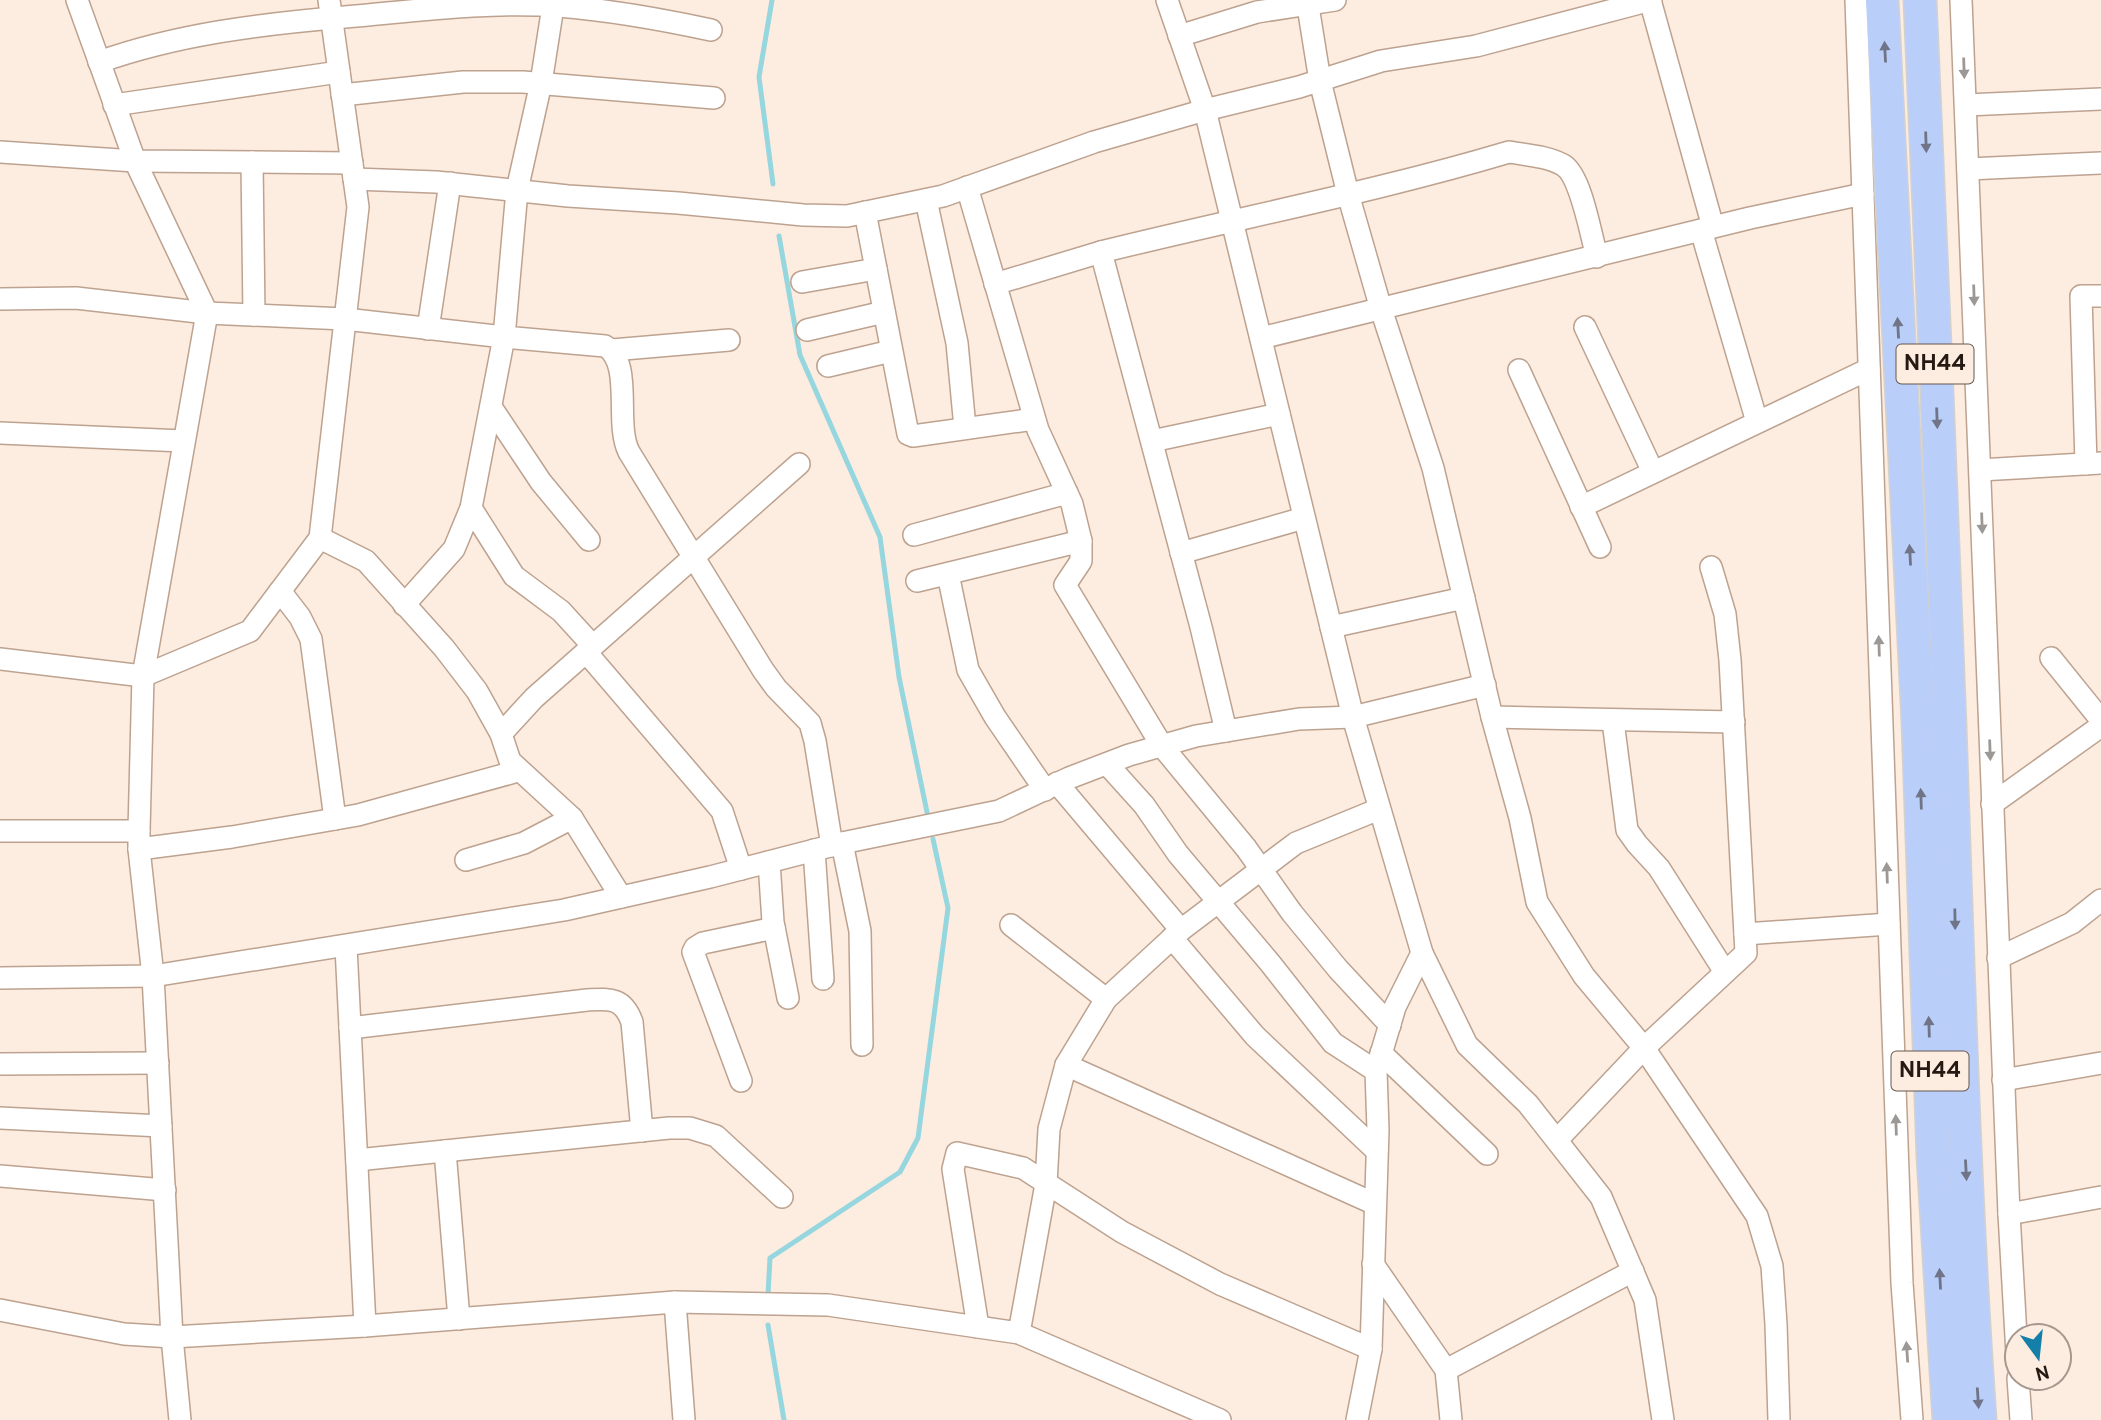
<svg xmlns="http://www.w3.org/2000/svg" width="2101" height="1420" font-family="Overpass,sans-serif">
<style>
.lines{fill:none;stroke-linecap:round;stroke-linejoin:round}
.stream{stroke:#95d6df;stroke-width:5}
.minor-casing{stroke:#bda28f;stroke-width:24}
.highway-casing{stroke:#d3d1d0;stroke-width:35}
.minor{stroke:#fff;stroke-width:21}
.highway{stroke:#bacefa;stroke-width:32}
.oneway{fill:#6f7486}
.oneway2{fill:#9c9895}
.labels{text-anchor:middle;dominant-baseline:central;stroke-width:7;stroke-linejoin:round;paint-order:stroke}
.shield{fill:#fdece0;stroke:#655950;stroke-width:2}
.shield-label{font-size:23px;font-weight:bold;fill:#241a13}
</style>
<rect width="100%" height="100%" fill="#fdece0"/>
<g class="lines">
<g class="stream">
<path d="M 772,0 L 759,77 L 773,184"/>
<path d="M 779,236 L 800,355 L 880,537 L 899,677 L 928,817"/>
<path d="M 768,1295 L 770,1258 L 900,1172 L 918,1138 L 948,908 L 933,839"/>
<path d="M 768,1325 L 784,1420"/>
</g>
<defs>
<g id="minor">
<path d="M 77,0 L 135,161 L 207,313 L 143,676 L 139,831 L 139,849 L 153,976 L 172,1337 L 180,1420"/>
<path d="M 554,0 L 541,83 L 517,190 L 504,337 L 605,346 C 634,363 614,423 629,452 L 763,670 L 776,688 L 810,723 L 815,741 L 832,846"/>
<path d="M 1167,0 L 1205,110 L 1353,717 L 1422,953 L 1467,1045 L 1528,1104 L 1601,1197 L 1645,1300 L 1663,1420"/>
<path d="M 1307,0 L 1320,81 L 1348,194 L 1381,309 L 1433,468 L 1492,717 L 1520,818 L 1537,902 L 1584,976 L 1644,1048 L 1757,1216 L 1772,1266 L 1776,1324 L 1779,1420"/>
<path d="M 1650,0 L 1713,227"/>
<path d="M 1856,0 L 1902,1283 L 1912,1420"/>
<path d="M 1961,0 L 2009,1214 L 2017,1354"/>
<path d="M 1179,36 L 1257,12 L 1335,0"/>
<path d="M 99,62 C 178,34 261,24 345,17 C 415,11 487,1 558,6 C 609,10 660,19 711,30"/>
<path d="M 342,95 L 463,82 L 523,82 L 714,98"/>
<path d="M 114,105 L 339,72"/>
<path d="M 1966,105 L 2101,99"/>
<path d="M 0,152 L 135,161 L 352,163"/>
<path d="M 252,162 L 254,315"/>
<path d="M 1968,169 L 2101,163"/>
<path d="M 354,179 L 436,182 L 568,196 L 678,203 L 803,215 L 847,216 L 943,196 L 1094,142 L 1205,110 L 1299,87 L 1381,61 L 1476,46 L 1651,0"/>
<path d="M 967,187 L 1038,430 L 1072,504 L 1081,541 L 1081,561 L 1065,585 L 1162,746 L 1246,848 L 1292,913 L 1338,969 L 1390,1025"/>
<path d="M 926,200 L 957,343 L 965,428"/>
<path d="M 865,212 L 908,434 L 913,436 L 1034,419"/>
<path d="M 1701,230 L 1757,422"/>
<path d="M 802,282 L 876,269"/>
<path d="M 995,284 L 1101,252"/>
<path d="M 0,299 L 76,298 L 207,313 L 345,319 L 504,337 L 471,508"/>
<path d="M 1585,327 L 1653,472"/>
<path d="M 428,329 L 450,183"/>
<path d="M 807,330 L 884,312"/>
<path d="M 1261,338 L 1750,218 L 1863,194"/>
<path d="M 612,350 L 729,340"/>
<path d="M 828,366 L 891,351"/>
<path d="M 1519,370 L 1600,547"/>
<path d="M 491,407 L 541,482 L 589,540"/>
<path d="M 0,433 L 183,441"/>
<path d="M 1152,441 L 1279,414"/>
<path d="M 2086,464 L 2081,296 L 2101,296"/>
<path d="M 1980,470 L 2101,463"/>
<path d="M 1581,507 L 1869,369"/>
<path d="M 914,535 L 1067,493"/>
<path d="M 320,538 L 366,561 L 444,648 L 477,691 L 501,734 L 510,761 L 572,818 L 621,897"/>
<path d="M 1181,553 L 1304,518"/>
<path d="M 948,574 L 968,670 L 995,717 L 1045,790"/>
<path d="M 917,581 L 1081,541"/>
<path d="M 280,591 L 300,617 L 311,639 L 335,819"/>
<path d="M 404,605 L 454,549 L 471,508 L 514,576 L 561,611 L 593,646"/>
<path d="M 1331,627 L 1464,598"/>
<path d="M 586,652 L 722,811 L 741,869"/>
<path d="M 2051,658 L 2101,720"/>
<path d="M 0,659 L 143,676 L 250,631 L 320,538 L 358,207 L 329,0"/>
<path d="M 1492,717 L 1734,722"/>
<path d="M 1613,721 L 1627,830 L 1637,844 L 1659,868 L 1725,972"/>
<path d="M 1226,731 L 1201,627 L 1101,252 C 1237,218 1375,192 1509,152 C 1526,155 1547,156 1563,165 C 1581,175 1591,236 1597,257"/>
<path d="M 501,734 L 534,698 L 799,464"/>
<path d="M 1107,764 L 1144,805 L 1178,854 L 1270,963 L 1333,1043 L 1376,1071"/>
<path d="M 1057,783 L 1181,930"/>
<path d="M 1992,804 L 2101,726"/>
<path d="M 0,831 L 139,831"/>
<path d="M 842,843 L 860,931 L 862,1045"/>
<path d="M 139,849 L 232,837 L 358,815 L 518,771"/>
<path d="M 814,850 L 823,979"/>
<path d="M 466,860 L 524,843 L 572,818"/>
<path d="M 769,862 L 773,922 L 788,998"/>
<path d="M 1011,925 L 1106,999"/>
<path d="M 1745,934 L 1889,924"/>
<path d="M 1172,938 L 1255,1036 L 1377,1151"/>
<path d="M 346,947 L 365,1326"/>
<path d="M 1998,958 L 2072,923 L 2101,900"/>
<path d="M 0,978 L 153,976 L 564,910 L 710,877 L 842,843 L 999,811 L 1069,778 L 1129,755 L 1196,736 L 1299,719 L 1353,717 L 1485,685"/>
<path d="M 350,1028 L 587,1000 C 610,999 623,997 632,1022 L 642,1131"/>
<path d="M 1381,1053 L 1487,1154"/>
<path d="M 0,1064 L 158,1063"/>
<path d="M 1066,1065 L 1375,1204"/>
<path d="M 2003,1080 L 2101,1063"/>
<path d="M 741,1081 L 693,952 L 695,948 L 703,943 L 774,928"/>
<path d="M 0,1118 L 161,1126"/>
<path d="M 1557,1140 L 1644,1048 L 1746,953 L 1730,660 L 1725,614 L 1711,567"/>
<path d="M 445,1151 L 459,1319"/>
<path d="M 357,1160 L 669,1128 L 690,1128 L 716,1136 L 782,1197"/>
<path d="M 0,1176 L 165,1190"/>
<path d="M 2009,1214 L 2101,1197"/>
<path d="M 1373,1264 L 1446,1370 L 1451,1420"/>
<path d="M 675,1302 L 684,1420"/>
<path d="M 0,1310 L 124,1334 L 172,1337 L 365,1326 L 675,1302 L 828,1305 L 1019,1333 L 1220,1420"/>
<path d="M 978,1327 L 953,1169 L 957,1153 L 1023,1168 L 1122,1232 L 1220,1284 L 1371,1349"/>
<path d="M 1019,1333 L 1046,1184 L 1049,1129 L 1066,1065 L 1106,999 L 1181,930 L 1296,843 L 1379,809"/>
<path d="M 1446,1370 L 1633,1271"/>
<path d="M 2018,1378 L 2021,1420"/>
<path d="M 1357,1420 L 1371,1349 L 1378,1130 L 1376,1071 L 1395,1007 L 1422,953"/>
</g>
<g id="highway">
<path d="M 1882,0 L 1918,721 L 1933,1156 L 1949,1420"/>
<path d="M 1920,0 C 1930,243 1942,485 1950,728 C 1958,959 1964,1190 1980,1420"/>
</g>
</defs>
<use href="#minor" class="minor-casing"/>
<use href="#highway" class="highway-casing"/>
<use href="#minor" class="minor"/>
<use href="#highway" class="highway"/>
</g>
<defs><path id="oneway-solid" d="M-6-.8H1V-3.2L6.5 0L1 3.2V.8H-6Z" transform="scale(1.75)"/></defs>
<g class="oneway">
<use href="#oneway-solid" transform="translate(1885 52) rotate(-93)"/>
<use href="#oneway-solid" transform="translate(1926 142) rotate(88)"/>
<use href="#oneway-solid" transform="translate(1898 328) rotate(-93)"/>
<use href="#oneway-solid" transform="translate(1937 418) rotate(88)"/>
<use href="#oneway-solid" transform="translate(1910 555) rotate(-93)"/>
<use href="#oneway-solid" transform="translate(1921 799) rotate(-92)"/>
<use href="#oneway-solid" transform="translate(1955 919) rotate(89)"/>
<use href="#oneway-solid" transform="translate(1929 1027) rotate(-92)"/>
<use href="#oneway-solid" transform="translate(1966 1170) rotate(87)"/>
<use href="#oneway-solid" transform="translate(1940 1279) rotate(-93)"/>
<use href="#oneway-solid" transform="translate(1978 1398) rotate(86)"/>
</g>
<g class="oneway2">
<use href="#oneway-solid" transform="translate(1964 68) rotate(88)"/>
<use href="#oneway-solid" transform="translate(1974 295) rotate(88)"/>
<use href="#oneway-solid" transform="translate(1982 523) rotate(88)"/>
<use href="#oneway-solid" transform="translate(1879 646) rotate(-92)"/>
<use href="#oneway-solid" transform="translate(1990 750) rotate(88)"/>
<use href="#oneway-solid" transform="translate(1887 873) rotate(-92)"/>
<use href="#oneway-solid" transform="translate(1896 1125) rotate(-92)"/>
<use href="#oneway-solid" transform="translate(1907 1352) rotate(-94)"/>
</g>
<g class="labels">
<g class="shield">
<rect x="1896.5" y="344.5" width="77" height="39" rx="5"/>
<rect x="1891.5" y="1051.5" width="77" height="39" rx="5"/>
</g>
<g class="shield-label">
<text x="1935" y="364">NH44</text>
<text x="1930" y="1071">NH44</text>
</g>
</g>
<g transform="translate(2038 1357) rotate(165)"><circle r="33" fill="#fdece0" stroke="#a6988e" stroke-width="2"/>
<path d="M0-5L12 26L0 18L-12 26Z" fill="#1480a9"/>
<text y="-10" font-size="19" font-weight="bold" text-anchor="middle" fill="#241a13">N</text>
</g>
</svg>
